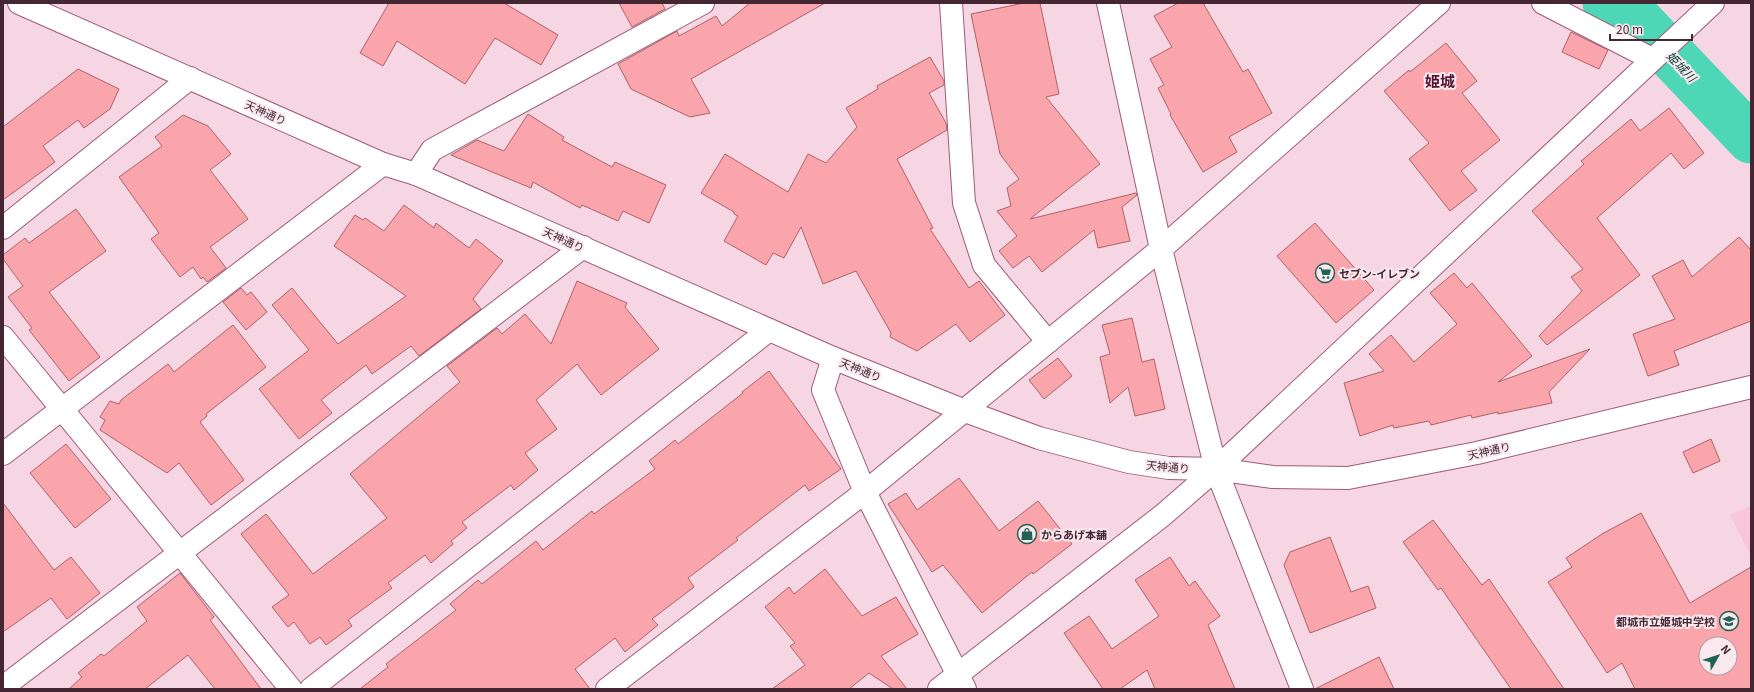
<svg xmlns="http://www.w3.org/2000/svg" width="1754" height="692" font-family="Georgia,'Noto Sans JP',serif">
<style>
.built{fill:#f9c5d8}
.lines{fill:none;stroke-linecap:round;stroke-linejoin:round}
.river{stroke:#4dd7b7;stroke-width:49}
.building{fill:#faa4ab;stroke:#ad6269;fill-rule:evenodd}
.minor-casing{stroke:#a05b78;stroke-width:24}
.tertiary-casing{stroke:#a05b78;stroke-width:24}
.minor{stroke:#fff;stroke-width:22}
.tertiary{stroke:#fff;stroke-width:22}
.labels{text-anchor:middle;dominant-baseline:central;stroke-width:4;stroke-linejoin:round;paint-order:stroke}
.street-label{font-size:11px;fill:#452733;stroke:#f9e8ee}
.poi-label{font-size:11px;font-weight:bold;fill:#452733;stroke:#f9e8ee;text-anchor:start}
.water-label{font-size:12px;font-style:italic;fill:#003f33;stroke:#f9e8ee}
.district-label{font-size:15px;font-weight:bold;fill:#531533;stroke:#f9e8ee}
</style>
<rect width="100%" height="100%" fill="#f6d6e2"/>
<path class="built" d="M 1751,506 L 1751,556 L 1730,515 Z"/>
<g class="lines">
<path class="river" d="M 1607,3 L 1634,16 L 1751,139"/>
</g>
<g class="building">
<path d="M 389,3 L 504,3 L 558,35 L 541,65 L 495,38 L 465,84 L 397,41 L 383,66 L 360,53 Z"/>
<path d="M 619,3 L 662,3 L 665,9 L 632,27 Z"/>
<path d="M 750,3 L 825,3 L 691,79 L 710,113 L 690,117 L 631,89 L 618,64 L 677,31 L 679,36 L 716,16 L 722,26 Z"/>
<path d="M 1024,3 L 1040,3 L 1059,94 L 1046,97 L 1100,164 L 1030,219 L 1136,193 L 1137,195 L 1122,207 L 1130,241 L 1098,248 L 1094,230 L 1042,272 L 1029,256 L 1013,268 L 999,251 L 1017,236 L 997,211 L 1011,206 L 1007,188 L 1019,179 L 1000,154 L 971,14 Z"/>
<path d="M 1178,3 L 1203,3 L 1243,72 L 1248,69 L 1272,113 L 1229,137 L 1237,152 L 1203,172 L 1170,115 L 1171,114 L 1158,88 L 1164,85 L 1150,59 L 1172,47 L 1154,16 Z"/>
<path d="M 1571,32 L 1608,50 L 1599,69 L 1562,52 Z"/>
<path d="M 1446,43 L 1477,81 L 1462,93 L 1500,140 L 1461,171 L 1477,190 L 1450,211 L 1409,159 L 1429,143 L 1384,91 L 1409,70 L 1410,72 Z"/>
<path d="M 930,57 L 944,81 L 944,85 L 929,93 L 946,123 L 947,130 L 897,159 L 933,228 L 930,229 L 969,288 L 979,281 L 1005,315 L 970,342 L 956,324 L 917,351 L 890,337 L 891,333 L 856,271 L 823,284 L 801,227 L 784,258 L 773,253 L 766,265 L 724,241 L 738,216 L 734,214 L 734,212 L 701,193 L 725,154 L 788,192 L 808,154 L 826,163 L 857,127 L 846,108 L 878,89 L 877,86 Z"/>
<path d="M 78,69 L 119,89 L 110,109 L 84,128 L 78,120 L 43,146 L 55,162 L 3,200 L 3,127 Z"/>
<path d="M 1669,108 L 1704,153 L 1684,169 L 1671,153 L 1597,218 L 1640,275 L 1547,345 L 1539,336 L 1582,291 L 1571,277 L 1583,269 L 1532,211 L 1584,164 L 1581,161 L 1631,119 L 1640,131 Z"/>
<path d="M 528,114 L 564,137 L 562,140 L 612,167 L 615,162 L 666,185 L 649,223 L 623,211 L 618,221 L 582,205 L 580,208 L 533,182 L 531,188 L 451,155 L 477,140 L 504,151 Z"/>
<path d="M 183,115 L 208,126 L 231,154 L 210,170 L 248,219 L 210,247 L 226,268 L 207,282 L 203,277 L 201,279 L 193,267 L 180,277 L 151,239 L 159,233 L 119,177 L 162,146 L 155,137 Z"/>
<path d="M 404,205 L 434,228 L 436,223 L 469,248 L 476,239 L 503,261 L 473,299 L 481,309 L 419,356 L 411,346 L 372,374 L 366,365 L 321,400 L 332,413 L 299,439 L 259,389 L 309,350 L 272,305 L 292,288 L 338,344 L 406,296 L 334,246 L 355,215 L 363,220 L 365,218 L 384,231 Z"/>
<path d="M 76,209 L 106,251 L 49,292 L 100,357 L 69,381 L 29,330 L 32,328 L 8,297 L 23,286 L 3,259 L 3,255 L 25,238 L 29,243 Z"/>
<path d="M 1315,223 L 1374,290 L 1336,323 L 1277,256 Z"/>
<path d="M 1739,237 L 1751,250 L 1751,321 L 1674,351 L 1679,365 L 1648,376 L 1633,334 L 1675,319 L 1652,276 L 1683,260 L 1692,277 Z"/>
<path d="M 1454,273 L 1467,288 L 1472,283 L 1532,356 L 1498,382 L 1590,349 L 1549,392 L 1552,403 L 1498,414 L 1498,412 L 1472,418 L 1471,415 L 1431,425 L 1429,421 L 1394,428 L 1393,425 L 1360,436 L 1344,383 L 1384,371 L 1369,354 L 1391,335 L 1414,362 L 1457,324 L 1430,293 Z"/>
<path d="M 577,281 L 627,303 L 625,307 L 659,349 L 601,395 L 577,364 L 536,400 L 557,429 L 525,453 L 538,470 L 514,490 L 511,485 L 462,522 L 467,528 L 451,541 L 453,544 L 431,563 L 425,555 L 388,583 L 392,588 L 348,620 L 352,626 L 326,645 L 320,637 L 310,644 L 294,622 L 288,627 L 272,607 L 289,595 L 241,534 L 266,514 L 313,574 L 387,518 L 350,474 L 460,382 L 447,366 L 497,328 L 502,334 L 525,314 L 551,344 Z"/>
<path d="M 241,288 L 247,295 L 251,292 L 267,312 L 246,330 L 223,302 Z"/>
<path d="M 1132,318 L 1142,362 L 1154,359 L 1165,409 L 1135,416 L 1128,387 L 1110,403 L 1100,357 L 1110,354 L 1102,325 Z"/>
<path d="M 233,325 L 266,367 L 206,414 L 207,416 L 200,422 L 244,480 L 211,505 L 179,463 L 167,473 L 100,430 L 105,420 L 100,417 L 110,401 L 119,404 L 121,400 L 168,364 L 174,372 Z"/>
<path d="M 1058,358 L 1072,376 L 1044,399 L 1029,380 Z"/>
<path d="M 769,371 L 841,469 L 809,491 L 805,485 L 736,538 L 738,540 L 688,578 L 694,587 L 652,619 L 658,625 L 625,652 L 615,638 L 575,669 L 590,689 L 360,689 L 388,667 L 386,664 L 456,610 L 450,604 L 478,580 L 482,584 L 536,541 L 543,550 L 592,511 L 594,514 L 655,469 L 649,461 L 675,440 L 678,444 L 743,393 L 742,392 Z"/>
<path d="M 1711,439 L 1720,461 L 1693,473 L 1683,452 Z"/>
<path d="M 66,444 L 111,499 L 75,528 L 30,473 Z"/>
<path d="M 959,478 L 999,531 L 1038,501 L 1072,544 L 1033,574 L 1032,572 L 982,613 L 943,565 L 932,572 L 888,504 L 906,493 L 917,510 Z"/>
<path d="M 3,503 L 54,570 L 71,557 L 100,593 L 67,619 L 51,598 L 3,632 Z"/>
<path d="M 1641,513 L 1690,603 L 1751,567 L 1751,689 L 1635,689 L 1622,663 L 1607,673 L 1548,582 L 1572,567 L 1566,558 L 1602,534 ZM 1706,644 L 1730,644 L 1730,668 L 1706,668 Z"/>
<path d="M 1433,520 L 1482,585 L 1489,579 L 1564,689 L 1511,689 L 1441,588 L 1438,590 L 1403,542 Z"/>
<path d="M 1330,537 L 1351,592 L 1368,586 L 1376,608 L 1310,633 L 1284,565 L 1290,552 Z"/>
<path d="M 1170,557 L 1189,586 L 1195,581 L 1220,616 L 1208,625 L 1235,689 L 1155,689 L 1147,670 L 1120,689 L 1103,689 L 1064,633 L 1089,616 L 1112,649 L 1159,616 L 1135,580 Z"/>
<path d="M 825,569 L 862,616 L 896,597 L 918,634 L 881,656 L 907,689 L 893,689 L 869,673 L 849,689 L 772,689 L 805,665 L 790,646 L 795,643 L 765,607 L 789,587 L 794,594 Z"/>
<path d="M 180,573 L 214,617 L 210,620 L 261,689 L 215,689 L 188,655 L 145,689 L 69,689 L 82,677 L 78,673 L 101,654 L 104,656 L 147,621 L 137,607 Z"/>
<path d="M 1379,657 L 1394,689 L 1315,689 Z"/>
</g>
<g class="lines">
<defs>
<g id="minor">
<path d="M 951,3 L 964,203 L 984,265 L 1048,342"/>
<path d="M 1543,3 L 1652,59"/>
<path d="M 416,174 L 432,150 L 703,3"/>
<path d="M 3,228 L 190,78"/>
<path d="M 3,337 L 291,689"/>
<path d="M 833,358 L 823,390 L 865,492 L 965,689"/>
<path d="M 3,454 L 383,164"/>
<path d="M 1216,469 L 1713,3"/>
<path d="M 3,687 L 583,247"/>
<path d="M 311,689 L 769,330"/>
<path d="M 607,689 L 865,492 L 1161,249 L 1439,3"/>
</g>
<g id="tertiary">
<path d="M 19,3 L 383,164 L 416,174 L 833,358 L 965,411 L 1039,438 L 1129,462 L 1169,468 L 1216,469 L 1273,477 L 1348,478 L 1477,453 L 1751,387"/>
<path d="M 1108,3 L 1161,249 L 1216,469 L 1302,689"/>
<path d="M 939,689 L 1163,515 L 1216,469"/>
</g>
</defs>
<use href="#minor" class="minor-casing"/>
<use href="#tertiary" class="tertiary-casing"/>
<use href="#minor" class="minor"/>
<use href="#tertiary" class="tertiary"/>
</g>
<defs>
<symbol id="supermarket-ring" viewBox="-11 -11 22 22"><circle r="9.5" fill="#f9e8ee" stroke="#206354" stroke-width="1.5"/><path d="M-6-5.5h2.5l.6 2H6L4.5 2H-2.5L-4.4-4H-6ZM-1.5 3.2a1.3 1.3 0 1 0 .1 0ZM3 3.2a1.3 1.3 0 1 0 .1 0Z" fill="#206354"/></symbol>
<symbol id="shop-ring" viewBox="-11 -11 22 22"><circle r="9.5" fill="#f9e8ee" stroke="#206354" stroke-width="1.5"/><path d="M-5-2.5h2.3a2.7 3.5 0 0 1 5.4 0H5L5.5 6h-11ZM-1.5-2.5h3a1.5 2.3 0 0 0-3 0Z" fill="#206354"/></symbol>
<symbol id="school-ring" viewBox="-11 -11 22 22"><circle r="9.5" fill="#f9e8ee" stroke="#206354" stroke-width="1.5"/><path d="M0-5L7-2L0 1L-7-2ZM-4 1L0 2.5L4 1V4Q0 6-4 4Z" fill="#206354"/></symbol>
</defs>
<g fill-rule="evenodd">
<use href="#supermarket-ring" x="1314" y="262" width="22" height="22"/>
<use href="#shop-ring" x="1016" y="523" width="22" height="22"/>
<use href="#school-ring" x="1718" y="610" width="22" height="22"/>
</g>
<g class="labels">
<g class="street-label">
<text transform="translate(266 112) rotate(24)">天神通り</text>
<text transform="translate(564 239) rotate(24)">天神通り</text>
<text transform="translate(861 369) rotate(22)">天神通り</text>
<text transform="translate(1489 450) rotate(-13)">天神通り</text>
<text transform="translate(1168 466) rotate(5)">天神通り</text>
</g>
<g class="poi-label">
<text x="1339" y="273">セブン-イレブン</text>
<text x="1041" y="534">からあげ本舗</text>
<text x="1715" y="621" text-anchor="end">都城市立姫城中学校</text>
</g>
<g class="water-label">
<text transform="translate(1682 66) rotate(46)">姫城川</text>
</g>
<g class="district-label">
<text x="1440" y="80">姫城</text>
</g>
</g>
<rect width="1754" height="692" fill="none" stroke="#452733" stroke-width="8"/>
<g transform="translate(1718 656) rotate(51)"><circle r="19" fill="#f9e8ee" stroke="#b19ba3"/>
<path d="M0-3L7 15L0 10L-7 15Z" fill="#206354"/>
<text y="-6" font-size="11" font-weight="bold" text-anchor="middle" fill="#452733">N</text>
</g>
<path d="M1610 34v6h82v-6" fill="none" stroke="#452733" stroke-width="2"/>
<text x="1616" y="34" font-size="12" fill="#452733" stroke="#f9e8ee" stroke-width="3" paint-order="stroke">20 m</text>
</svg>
